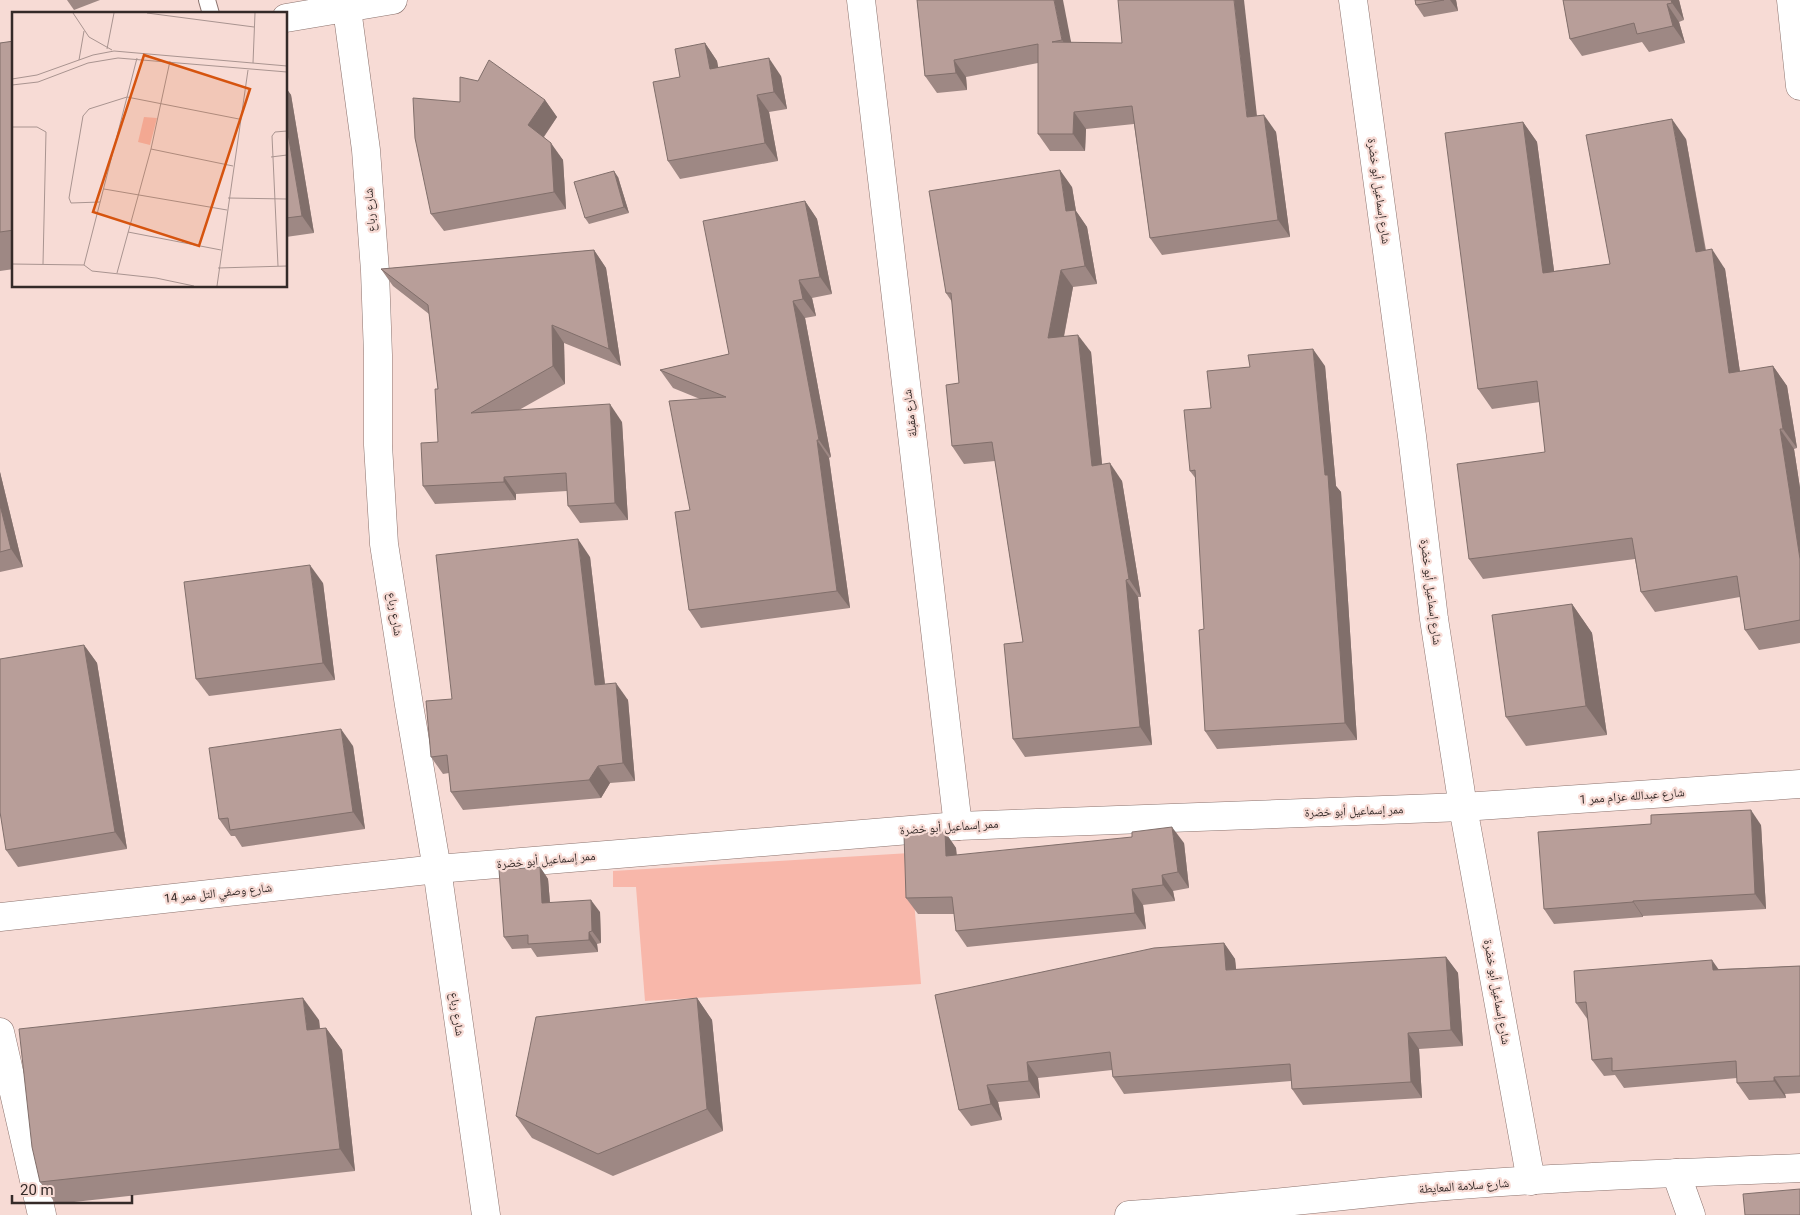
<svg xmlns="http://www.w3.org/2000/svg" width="1800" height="1215" font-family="Roboto,'Noto Naskh Arabic',sans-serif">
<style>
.green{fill:#f8b7aa}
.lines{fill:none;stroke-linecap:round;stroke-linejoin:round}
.lane-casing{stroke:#8c736e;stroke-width:18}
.street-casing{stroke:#8c736e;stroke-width:29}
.secondary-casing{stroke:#8c736e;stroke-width:29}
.lane{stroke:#fff;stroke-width:16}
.street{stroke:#fff;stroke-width:28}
.secondary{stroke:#fff;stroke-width:28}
.wall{fill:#9e8884}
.shaded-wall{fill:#816f6b}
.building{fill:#b89e99;stroke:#816f6b}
.labels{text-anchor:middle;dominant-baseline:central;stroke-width:4.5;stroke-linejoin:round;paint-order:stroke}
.street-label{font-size:12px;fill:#342a28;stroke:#f7dbd5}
.inset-road{fill:none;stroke:#a99490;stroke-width:1}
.view{fill:#d6540f;fill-opacity:0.15;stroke:#d6540f;stroke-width:2.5}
.inset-edge{fill:none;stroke:#342a28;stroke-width:2.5}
</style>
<rect width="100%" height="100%" fill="#f7dbd5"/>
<path class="green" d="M 910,853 L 921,984 L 645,1001 L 636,887 L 613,887 L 613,871 Z"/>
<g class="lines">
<defs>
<path id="lane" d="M 207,0 L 211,14"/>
<g id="street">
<path d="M 861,0 L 958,826"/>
<path d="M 1353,0 L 1412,436 L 1434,619 L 1463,807 L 1531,1181"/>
<path d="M 1791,0 L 1800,86"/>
<path d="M 347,9 L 366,150 L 375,271 L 378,355 L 378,445 L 384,544 L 409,705 L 437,869 L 486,1215"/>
<path d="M 0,917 L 437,869 L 958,826 L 1463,807 L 1800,784"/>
<path d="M 1676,1173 L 1691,1215"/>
<path d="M 1129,1215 C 1213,1210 1297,1201 1381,1192 C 1520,1178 1660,1174 1800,1168"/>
</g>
<g id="secondary">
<path d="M 286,18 L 393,0"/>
<path d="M 0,1032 L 42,1215"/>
</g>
</defs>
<use href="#lane" class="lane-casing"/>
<use href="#street" class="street-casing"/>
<use href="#secondary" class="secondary-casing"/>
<use href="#lane" class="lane"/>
<use href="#street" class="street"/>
<use href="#secondary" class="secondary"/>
</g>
<g class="wall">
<path d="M 67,0 L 100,0 L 74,10 Z"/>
<path d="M 917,0 L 1071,42 L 1257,116 L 1276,132 L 1290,237 L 1162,255 L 1150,238 L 1134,124 L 1086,129 L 1085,151 L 1050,151 L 1038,134 L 1038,63 L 966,77 L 967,90 L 937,93 L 925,76 Z"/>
<path d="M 1415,0 L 1456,0 L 1458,11 L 1424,17 L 1416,5 Z"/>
<path d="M 1563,0 L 1679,0 L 1684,20 L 1679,22 L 1685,43 L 1649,52 L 1642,42 L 1582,56 L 1570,39 Z"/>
<path d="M 14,41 L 14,269 L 0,271 L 0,43 Z"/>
<path d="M 705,43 L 717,61 L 718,68 L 781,76 L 787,109 L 769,112 L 778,161 L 680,179 L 668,161 L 680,77 Z"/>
<path d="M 286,88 L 291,95 L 314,233 L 286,237 Z"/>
<path d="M 545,100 L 557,117 L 544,137 L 563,160 L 566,209 L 444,231 L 431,214 Z"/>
<path d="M 1523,122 L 1537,142 L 1554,271 L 1610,264 L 1686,139 L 1706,250 L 1725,269 L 1740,372 L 1773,366 L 1787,386 L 1797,448 L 1794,449 L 1800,488 L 1800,643 L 1759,650 L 1745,630 L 1740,597 L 1655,612 L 1641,592 L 1635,559 L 1483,579 L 1469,559 L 1545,452 L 1540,402 L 1492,409 L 1478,389 Z"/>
<path d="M 618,177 L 629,213 L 589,224 L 585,218 Z"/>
<path d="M 1072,187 L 1076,211 L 1087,227 L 1097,284 L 1073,287 L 1064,337 L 1091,352 L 1102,465 L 1122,481 L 1141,597 L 1138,597 L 1152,745 L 1025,757 L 1013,739 L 1023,642 L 995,461 L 964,464 L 952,446 L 959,383 L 952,302 L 946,293 Z"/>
<path d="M 805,201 L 817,219 L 832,294 L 812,298 L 816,316 L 805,318 L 831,457 L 829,458 L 850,608 L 701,628 L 689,610 L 690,510 L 700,399 L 673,388 L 660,370 L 729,354 Z"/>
<path d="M 594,250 L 606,268 L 621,366 L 564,343 L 565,384 L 519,410 L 622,422 L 628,520 L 580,523 L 568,506 L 567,491 L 516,494 L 516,500 L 435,504 L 423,486 L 438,442 L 438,389 L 429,314 L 393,286 L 381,269 Z"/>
<path d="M 1325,366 L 1336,486 L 1341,492 L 1357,740 L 1217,749 L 1205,731 L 1204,629 L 1196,479 L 1190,471 L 1211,408 Z"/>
<path d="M 0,472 L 23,567 L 0,572 Z"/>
<path d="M 590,557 L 605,684 L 628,700 L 635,781 L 610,783 L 601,798 L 463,810 L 451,792 L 449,773 L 443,774 L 431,757 L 452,699 Z"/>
<path d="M 323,583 L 335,680 L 209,696 L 196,679 Z"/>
<path d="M 1572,604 L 1592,633 L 1607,735 L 1526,746 L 1506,717 Z"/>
<path d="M 84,645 L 97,663 L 127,849 L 18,867 L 6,850 Z"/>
<path d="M 353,746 L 365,829 L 242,847 L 235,836 L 231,836 L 219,819 Z"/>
<path d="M 1761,825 L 1766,909 L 1643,916 L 1643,917 L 1554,924 L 1544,909 Z"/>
<path d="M 945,832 L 956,848 L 957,855 L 1184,843 L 1189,888 L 1173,891 L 1175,901 L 1143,905 L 1146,929 L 967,947 L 956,931 L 954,914 L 918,914 L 906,898 Z"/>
<path d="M 540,867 L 548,879 L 550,903 L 600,912 L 601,943 L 597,944 L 598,952 L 537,957 L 531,948 L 512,949 L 504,937 Z"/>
<path d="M 1224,943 L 1235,959 L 1236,970 L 1446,957 L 1458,973 L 1463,1046 L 1419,1049 L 1422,1098 L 1303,1105 L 1292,1089 L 1291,1081 L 1124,1094 L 1113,1077 L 1112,1070 L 1038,1078 L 1040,1098 L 998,1102 L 1002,1120 L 971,1126 L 959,1110 L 935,995 Z"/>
<path d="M 1800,966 L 1800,1093 L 1785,1094 L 1786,1098 L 1749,1100 L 1737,1083 L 1737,1078 L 1624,1088 L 1615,1075 L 1604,1076 L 1592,1060 L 1588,1020 L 1576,1003 L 1719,969 Z"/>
<path d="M 697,998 L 712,1020 L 723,1131 L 613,1176 L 532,1138 L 516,1116 Z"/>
<path d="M 319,1020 L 320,1029 L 326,1028 L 342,1050 L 355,1171 L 56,1204 L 40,1182 Z"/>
</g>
<g class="shaded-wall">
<path d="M 1054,0 L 1063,0 L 1074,57 L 1062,40 Z"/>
<path d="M 1234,0 L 1244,0 L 1259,134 L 1247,117 Z"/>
<path d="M 1450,0 L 1456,0 L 1458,11 Z"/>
<path d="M 1671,0 L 1679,0 L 1684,20 L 1672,3 Z"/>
<path d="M 1667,4 L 1679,22 L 1685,43 L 1673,26 Z"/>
<path d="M 705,43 L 717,61 L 722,87 L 710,69 Z"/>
<path d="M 769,58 L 781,76 L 787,109 L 774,92 Z"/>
<path d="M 954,60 L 966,77 L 967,90 L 956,73 Z"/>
<path d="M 286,88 L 291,95 L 314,233 L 302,216 L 286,122 Z"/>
<path d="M 757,95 L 769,112 L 778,161 L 765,143 Z"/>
<path d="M 545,100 L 557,117 L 540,142 L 528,125 Z"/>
<path d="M 1074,112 L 1086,129 L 1085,151 L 1073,134 Z"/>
<path d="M 1264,115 L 1276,132 L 1290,237 L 1278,220 Z"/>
<path d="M 1672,119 L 1686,139 L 1709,272 L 1696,252 Z"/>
<path d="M 1523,122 L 1537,142 L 1557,293 L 1543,273 Z"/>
<path d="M 551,143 L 563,160 L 566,209 L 554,192 Z"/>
<path d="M 1060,170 L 1072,187 L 1076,211 L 1087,227 L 1097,284 L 1085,266 L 1066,211 Z"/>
<path d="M 614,171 L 618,177 L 629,213 L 624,207 Z"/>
<path d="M 805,201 L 817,219 L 832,294 L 820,277 Z"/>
<path d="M 1712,249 L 1725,269 L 1743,393 L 1729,373 Z"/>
<path d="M 594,250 L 606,268 L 621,366 L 609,349 Z"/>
<path d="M 1061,270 L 1073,287 L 1060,356 L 1048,338 Z"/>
<path d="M 799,280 L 812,298 L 816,316 L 803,299 Z"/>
<path d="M 793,301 L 805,318 L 831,457 L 819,440 Z"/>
<path d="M 552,325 L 564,343 L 565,384 L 553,366 Z"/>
<path d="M 1078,335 L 1091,352 L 1104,484 L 1092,466 Z"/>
<path d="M 1313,349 L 1325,366 L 1336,486 L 1341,492 L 1357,740 L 1345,723 L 1325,475 Z"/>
<path d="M 1773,366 L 1787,386 L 1797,448 L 1783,429 Z"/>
<path d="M 610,404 L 622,422 L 628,520 L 615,503 Z"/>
<path d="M 1780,429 L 1794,449 L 1800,488 L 1800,559 Z"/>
<path d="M 817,440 L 829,458 L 850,608 L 837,591 Z"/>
<path d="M 1110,463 L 1122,481 L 1141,597 L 1129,579 Z"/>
<path d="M 0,472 L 23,567 L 11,549 L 0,505 Z"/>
<path d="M 504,477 L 516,494 L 516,500 L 504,482 Z"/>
<path d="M 578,539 L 590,557 L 607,702 L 595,685 Z"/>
<path d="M 310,565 L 323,583 L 335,680 L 323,663 Z"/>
<path d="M 1126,580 L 1138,597 L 1152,745 L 1140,727 Z"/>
<path d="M 1572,604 L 1592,633 L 1607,735 L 1586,706 Z"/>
<path d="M 84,645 L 97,663 L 127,849 L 115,832 Z"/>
<path d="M 616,683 L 628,700 L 635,781 L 623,763 Z"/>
<path d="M 341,729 L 353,746 L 365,829 L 353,812 Z"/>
<path d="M 598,766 L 610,783 L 601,798 L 589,780 Z"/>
<path d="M 1751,810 L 1761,825 L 1766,909 L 1755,894 Z"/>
<path d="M 1172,827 L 1184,843 L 1189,888 L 1178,872 Z"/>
<path d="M 945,832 L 956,848 L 957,872 L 946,856 Z"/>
<path d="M 540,867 L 548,879 L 551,915 L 542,903 Z"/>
<path d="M 1162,875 L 1173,891 L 1175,901 L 1163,885 Z"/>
<path d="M 1132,889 L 1143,905 L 1146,929 L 1135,913 Z"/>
<path d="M 591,900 L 600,912 L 601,943 L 592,931 Z"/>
<path d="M 1633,901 L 1643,916 L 1643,917 L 1633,902 Z"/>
<path d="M 589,932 L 597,944 L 598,952 L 589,940 Z"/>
<path d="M 1224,943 L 1235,959 L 1238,987 L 1226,970 Z"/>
<path d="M 1446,957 L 1458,973 L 1463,1046 L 1451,1030 Z"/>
<path d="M 1712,960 L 1724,977 L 1713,970 Z"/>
<path d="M 303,998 L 319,1020 L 322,1052 L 307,1030 Z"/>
<path d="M 697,998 L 712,1020 L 723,1131 L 707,1109 Z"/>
<path d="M 326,1028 L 342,1050 L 355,1171 L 340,1149 Z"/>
<path d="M 1408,1033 L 1419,1049 L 1422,1098 L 1411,1082 Z"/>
<path d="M 1027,1062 L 1038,1078 L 1040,1098 L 1029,1081 Z"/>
<path d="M 1774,1077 L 1785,1094 L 1786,1098 L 1774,1081 Z"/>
<path d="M 987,1085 L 998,1102 L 1002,1120 L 991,1104 Z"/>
</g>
<g class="building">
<path d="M 917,0 L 1054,0 L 1062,40 L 1052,42 L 1122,43 L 1118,0 L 1234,0 L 1247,117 L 1264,115 L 1278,220 L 1150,238 L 1132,106 L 1074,112 L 1073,134 L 1038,134 L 1038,44 L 954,60 L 956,73 L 925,76 Z"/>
<path d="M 1415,0 L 1444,0 L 1416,5 Z"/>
<path d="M 1563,0 L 1671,0 L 1672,3 L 1667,4 L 1673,26 L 1637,34 L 1634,23 L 1570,39 Z"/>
<path d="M 14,41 L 14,230 L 0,232 L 0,43 Z"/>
<path d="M 705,43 L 710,69 L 769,58 L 774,92 L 757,95 L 765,143 L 668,161 L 653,82 L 680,77 L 675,49 Z"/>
<path d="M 489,60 L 545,100 L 528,125 L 551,143 L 554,192 L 431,214 L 415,138 L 413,98 L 460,102 L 460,77 L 478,81 Z"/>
<path d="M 1672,119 L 1696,252 L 1712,249 L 1729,373 L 1773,366 L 1783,429 L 1780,429 L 1800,559 L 1800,620 L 1745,630 L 1737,576 L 1641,592 L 1632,538 L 1469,559 L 1457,464 L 1545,452 L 1537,381 L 1478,389 L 1445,133 L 1523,122 L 1543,273 L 1610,264 L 1586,135 Z"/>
<path d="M 286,122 L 302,216 L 286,218 Z"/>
<path d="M 1060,170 L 1066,211 L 1075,210 L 1085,266 L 1061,270 L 1048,338 L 1078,335 L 1092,466 L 1110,463 L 1129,579 L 1126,580 L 1140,727 L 1013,739 L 1004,644 L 1023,642 L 992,442 L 952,446 L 946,385 L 959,383 L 951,293 L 946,293 L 929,191 Z"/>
<path d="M 614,171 L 624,207 L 585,218 L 574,182 Z"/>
<path d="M 805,201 L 820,277 L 799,280 L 803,299 L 793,301 L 819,440 L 817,440 L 837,591 L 689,610 L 675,512 L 690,510 L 669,401 L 726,397 L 660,370 L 729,354 L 703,221 Z"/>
<path d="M 594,250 L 609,349 L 552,325 L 553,366 L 471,413 L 610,404 L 615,503 L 568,506 L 566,473 L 504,477 L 504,482 L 423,486 L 421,443 L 438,442 L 435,389 L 438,389 L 428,305 L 381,269 Z"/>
<path d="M 1313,349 L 1325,475 L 1328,475 L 1345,723 L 1205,731 L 1199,630 L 1204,629 L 1195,470 L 1190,471 L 1184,410 L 1211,408 L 1207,371 L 1250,367 L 1248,355 Z"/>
<path d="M 0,505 L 11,549 L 0,552 Z"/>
<path d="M 578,539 L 595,685 L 616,683 L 623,763 L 598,766 L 589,780 L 451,792 L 447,755 L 431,757 L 426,701 L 452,699 L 436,555 Z"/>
<path d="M 310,565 L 323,663 L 196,679 L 184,582 Z"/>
<path d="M 1572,604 L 1586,706 L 1506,717 L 1492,615 Z"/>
<path d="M 84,645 L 115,832 L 6,850 L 0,812 L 0,659 Z"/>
<path d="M 341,729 L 353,812 L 230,830 L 228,818 L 219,819 L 209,748 Z"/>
<path d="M 1751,810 L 1755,894 L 1633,901 L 1633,902 L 1544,909 L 1538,832 L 1651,824 L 1651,815 Z"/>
<path d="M 1172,827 L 1178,872 L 1162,875 L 1163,885 L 1132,889 L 1135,913 L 956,931 L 952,897 L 906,898 L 904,834 L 945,832 L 946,856 L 1132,837 L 1132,832 Z"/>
<path d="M 540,867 L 542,903 L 591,900 L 592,931 L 589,932 L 589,940 L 528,944 L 528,935 L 504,937 L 499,870 Z"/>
<path d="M 1224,943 L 1226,970 L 1446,957 L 1451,1030 L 1408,1033 L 1411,1082 L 1292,1089 L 1290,1064 L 1113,1077 L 1110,1052 L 1027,1062 L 1029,1081 L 987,1085 L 991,1104 L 959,1110 L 935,995 L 1154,948 Z"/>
<path d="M 1712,960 L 1713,970 L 1800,966 L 1800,1076 L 1774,1077 L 1774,1081 L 1737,1083 L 1736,1061 L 1612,1071 L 1612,1058 L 1592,1060 L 1586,1002 L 1576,1003 L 1574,971 Z"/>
<path d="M 303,998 L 307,1030 L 326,1028 L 340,1149 L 40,1182 L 32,1147 L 19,1029 Z"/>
<path d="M 697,998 L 707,1109 L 598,1154 L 516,1116 L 536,1017 Z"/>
<path d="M 1800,1189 L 1800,1215 L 1745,1215 L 1743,1194 Z"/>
</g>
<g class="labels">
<g class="street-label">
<text transform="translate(1379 191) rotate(82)">شارع إسماعيل أبو خضرة</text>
<text transform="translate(370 210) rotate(-94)">شارع رباع</text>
<text transform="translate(910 413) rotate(-97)">شارع مقبلة</text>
<text transform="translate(1431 592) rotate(83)">شارع إسماعيل أبو خضرة</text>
<text transform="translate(395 614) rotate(81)">شارع رباع</text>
<text transform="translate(1632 796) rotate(-4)">شارع عبدالله عزام ممر 1</text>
<text transform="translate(1354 811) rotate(-2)">ممر إسماعيل أبو خضرة</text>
<text transform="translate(949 827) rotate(-4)">ممر إسماعيل أبو خضرة</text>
<text transform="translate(546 860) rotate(-5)">ممر إسماعيل أبو خضرة</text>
<text transform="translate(218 893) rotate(-6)">شارع وصفي التل ممر 14</text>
<text transform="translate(1497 992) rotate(80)">شارع إسماعيل أبو خضرة</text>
<text transform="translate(457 1014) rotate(82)">شارع رباع</text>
<text transform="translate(1464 1186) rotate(-4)">شارع سلامة المعايطة</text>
</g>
</g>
<g transform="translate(12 12)">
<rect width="275" height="275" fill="#f7dbd5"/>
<path d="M 132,105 L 145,106 L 138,133 L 126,130 Z" fill="#f8b7aa"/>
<path class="inset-road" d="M 61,1 L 77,25 L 100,38M 135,1 L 242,15M 95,37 L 102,1M 67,48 L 72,19M 241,51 L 243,1M 0,67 L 25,63 L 81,43 L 102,39 L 275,54M 0,73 L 26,70 L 76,51 L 106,46 L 275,60M 0,115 L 25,115 L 34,120 L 31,252M 139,137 L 221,154M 259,145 L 275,143M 92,177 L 215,198M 216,186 L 275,187M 88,190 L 59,191 L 57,186 L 71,104 L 77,97 L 115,85 L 227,107M 116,220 L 209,238M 0,252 L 72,253 L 80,259 L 144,266 L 182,274M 72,253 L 125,46M 266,254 L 260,124 L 263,120 L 275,119M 206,256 L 275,254M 105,261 L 139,137 L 158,49M 205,274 L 236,58"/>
<path class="view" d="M 132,43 L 238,77 L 187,234 L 81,200 Z"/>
<rect width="275" height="275" class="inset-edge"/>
</g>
<path d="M12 1195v8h120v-8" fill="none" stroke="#342a28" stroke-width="2.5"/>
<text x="20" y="1195" font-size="15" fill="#342a28" stroke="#f7dbd5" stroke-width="4" paint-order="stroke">20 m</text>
</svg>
